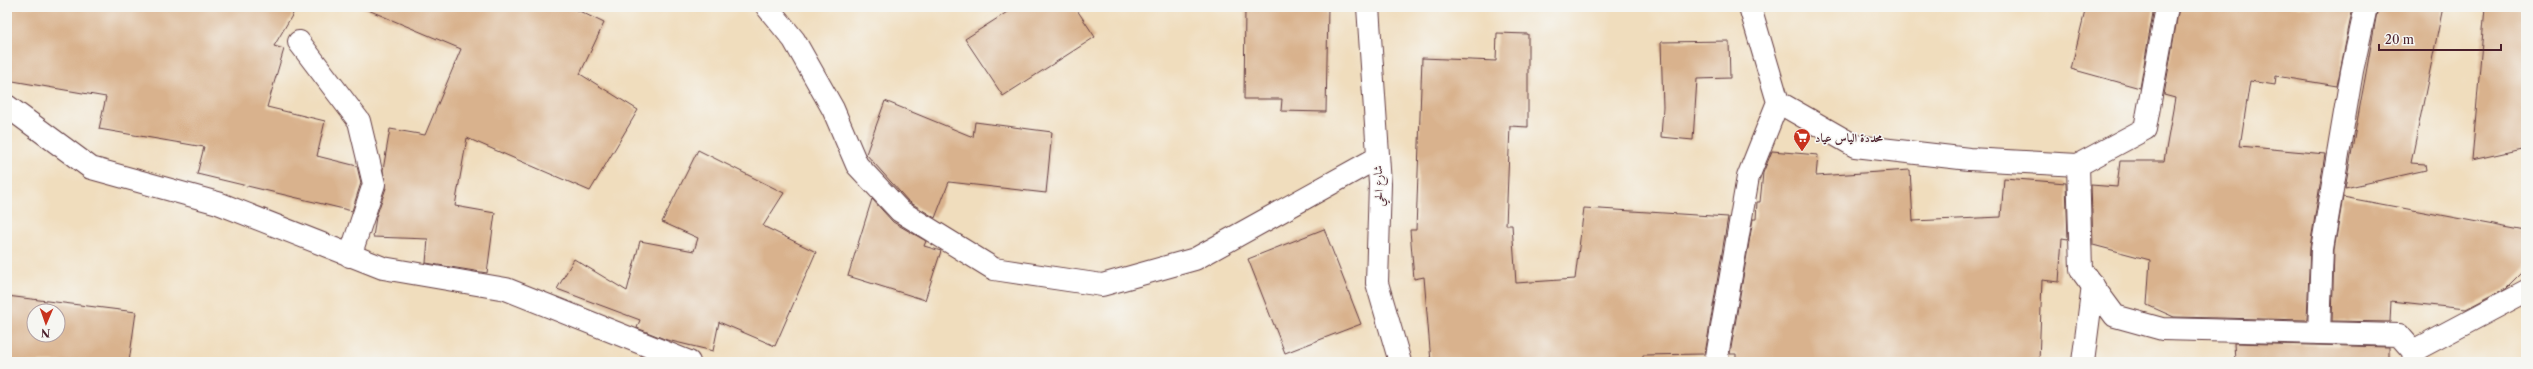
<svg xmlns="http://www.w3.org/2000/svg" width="2533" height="369" font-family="'Libre Caslon Text',Amiri,serif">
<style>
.building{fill:#d9b28d;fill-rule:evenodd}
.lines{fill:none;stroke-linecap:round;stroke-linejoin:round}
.service-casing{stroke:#633c41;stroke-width:24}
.minor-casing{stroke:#633c41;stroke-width:24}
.service{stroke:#fff;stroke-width:22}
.minor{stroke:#fff;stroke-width:22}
.labels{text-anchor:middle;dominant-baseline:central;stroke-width:3;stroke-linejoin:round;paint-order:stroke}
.poi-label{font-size:12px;font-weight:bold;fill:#4a1f2b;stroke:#f6f6f2;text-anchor:start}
.street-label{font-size:12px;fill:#4a1f2b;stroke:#f6f6f2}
</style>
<rect width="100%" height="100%" fill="#f6f6f2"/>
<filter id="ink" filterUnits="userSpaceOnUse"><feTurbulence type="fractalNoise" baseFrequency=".025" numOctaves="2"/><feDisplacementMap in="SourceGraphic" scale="8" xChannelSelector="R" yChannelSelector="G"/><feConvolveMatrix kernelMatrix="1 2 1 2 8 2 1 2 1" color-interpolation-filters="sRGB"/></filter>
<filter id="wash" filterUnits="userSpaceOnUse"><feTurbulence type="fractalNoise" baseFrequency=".012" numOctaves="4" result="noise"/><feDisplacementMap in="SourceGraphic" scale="16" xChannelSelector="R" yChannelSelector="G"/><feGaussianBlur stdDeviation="0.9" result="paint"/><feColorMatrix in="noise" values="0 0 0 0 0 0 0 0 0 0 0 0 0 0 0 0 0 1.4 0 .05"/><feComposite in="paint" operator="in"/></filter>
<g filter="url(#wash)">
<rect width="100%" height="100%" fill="#f0ddbd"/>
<g id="blocks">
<g class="building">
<path d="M 7,7 L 297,7 L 274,46 L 284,49 L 267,107 L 325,121 L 317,156 L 357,166 L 361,183 L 352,211 L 197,174 L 204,147 L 99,129 L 106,97 L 7,80 Z"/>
<path d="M 361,7 L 571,7 L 604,23 L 580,74 L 638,110 L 590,191 L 467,138 L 455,206 L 495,213 L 487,273 L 426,263 L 428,239 L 373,237 L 376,217 L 386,188 L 383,170 L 390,129 L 425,135 L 461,49 Z"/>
<path d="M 1015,7 L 1075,7 L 1095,37 L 1003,96 L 965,39 Z"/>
<path d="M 1245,7 L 1328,7 L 1326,112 L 1281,111 L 1282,99 L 1244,99 Z"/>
<path d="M 2086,7 L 2154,7 L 2140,88 L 2071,69 Z"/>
<path d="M 2179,7 L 2353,7 L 2337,86 L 2276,76 L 2275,85 L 2250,81 L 2240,146 L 2325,154 L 2310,247 L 2307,320 L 2174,317 L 2147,305 L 2150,260 L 2093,245 L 2091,185 L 2117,187 L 2120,161 L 2164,161 L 2175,98 L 2164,95 Z"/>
<path d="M 2378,7 L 2443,7 L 2411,163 L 2425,164 L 2426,170 L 2345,188 Z"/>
<path d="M 2485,7 L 2526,7 L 2526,148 L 2472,160 Z"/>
<path d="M 1497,33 L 1528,34 L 1528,127 L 1510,126 L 1506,225 L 1512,225 L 1516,283 L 1575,279 L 1584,208 L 1728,217 L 1705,354 L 1643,355 L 1643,362 L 1431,362 L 1424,277 L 1414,279 L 1410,230 L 1416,230 L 1422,58 L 1496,61 Z"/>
<path d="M 1729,41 L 1730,78 L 1697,79 L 1693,140 L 1661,137 L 1663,107 L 1661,42 Z"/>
<path d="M 885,101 L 973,137 L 975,122 L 1052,132 L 1046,193 L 949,182 L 935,218 L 908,201 L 866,154 Z"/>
<path d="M 698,150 L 784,193 L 763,226 L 816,252 L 775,346 L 719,322 L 713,351 L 667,340 L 637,328 L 640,320 L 557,289 L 574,259 L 627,291 L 640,241 L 694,251 L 698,238 L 662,222 Z"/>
<path d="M 1772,151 L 1818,155 L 1816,176 L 1910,170 L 1913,221 L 2001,217 L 2004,178 L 2066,183 L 2068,239 L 2062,238 L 2059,282 L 2042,280 L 2039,362 L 1736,362 L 1736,354 L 1730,354 L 1753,219 L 1756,219 L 1757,202 L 1760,202 L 1763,173 Z"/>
<path d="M 2343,197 L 2526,231 L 2526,268 L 2506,288 L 2466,309 L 2391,301 L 2390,322 L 2332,321 L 2334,250 Z"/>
<path d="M 872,199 L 893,222 L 926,241 L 924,246 L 941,251 L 925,300 L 848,276 Z"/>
<path d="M 1324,229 L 1361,324 L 1285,353 L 1248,259 Z"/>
<path d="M 7,296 L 136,312 L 129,362 L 7,362 ZM 34,311 L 58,311 L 58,335 L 34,335 Z"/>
<path d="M 2234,343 L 2389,347 L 2389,362 L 2235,362 Z"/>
</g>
</g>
</g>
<g filter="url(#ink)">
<use href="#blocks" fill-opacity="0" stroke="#633c41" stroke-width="1"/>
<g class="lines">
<defs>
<g id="service">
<path d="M 299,42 L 359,121 L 374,184 L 350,256"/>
<path d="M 2319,333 L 2322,249 L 2352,71 L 2366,7"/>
</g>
<g id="minor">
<path d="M 767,7 L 794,40 L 833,109 L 857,165 L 900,211 L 994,269 L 1102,285 L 1195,259 L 1377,158"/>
<path d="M 1368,7 L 1380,184 L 1377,283 L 1400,362"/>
<path d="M 2167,7 L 2145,129 L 2078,165 L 2081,270 L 2115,316 L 2162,329 L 2399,335 L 2413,351 L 2414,362"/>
<path d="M 1778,102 L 1855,146 L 1969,159 L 2078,165"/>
<path d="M 7,106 L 91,168 L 218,203 L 383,268 L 506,289 L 689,362"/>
<path d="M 2413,351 L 2526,291"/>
<path d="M 1716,362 L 1748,177 L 1778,102 L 1750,7"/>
<path d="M 2083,362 L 2093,285"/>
</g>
</defs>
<use href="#service" class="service-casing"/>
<use href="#minor" class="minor-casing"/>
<use href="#service" class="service"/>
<use href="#minor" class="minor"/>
</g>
</g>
<defs>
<symbol id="supermarket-pin" viewBox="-11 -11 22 30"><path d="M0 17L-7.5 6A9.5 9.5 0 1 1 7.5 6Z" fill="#c8321e" stroke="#f6f6f2"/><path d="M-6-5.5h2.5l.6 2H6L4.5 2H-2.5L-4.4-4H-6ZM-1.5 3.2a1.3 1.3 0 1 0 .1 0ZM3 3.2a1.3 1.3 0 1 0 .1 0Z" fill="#fff"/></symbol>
</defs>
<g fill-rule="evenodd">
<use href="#supermarket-pin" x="1792" y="127" width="20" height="27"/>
</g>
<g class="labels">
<g class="poi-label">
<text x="1815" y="137">محددة الياس عياد</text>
</g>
<g class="street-label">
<text transform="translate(1378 186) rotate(-92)">شارع الحي</text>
</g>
</g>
<rect width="2533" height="369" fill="none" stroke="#f6f6f2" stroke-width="24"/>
<g transform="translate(46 323) rotate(182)"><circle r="19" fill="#f6f6f2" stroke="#b1a0a2"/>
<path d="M0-3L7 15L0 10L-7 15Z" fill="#c8321e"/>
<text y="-6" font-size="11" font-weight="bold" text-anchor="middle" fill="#4a1f2b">N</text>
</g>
<path d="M2379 44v6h122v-6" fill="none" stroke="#4a1f2b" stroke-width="2"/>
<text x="2385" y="44" font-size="12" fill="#4a1f2b" stroke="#f6f6f2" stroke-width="3" paint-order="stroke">20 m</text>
</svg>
